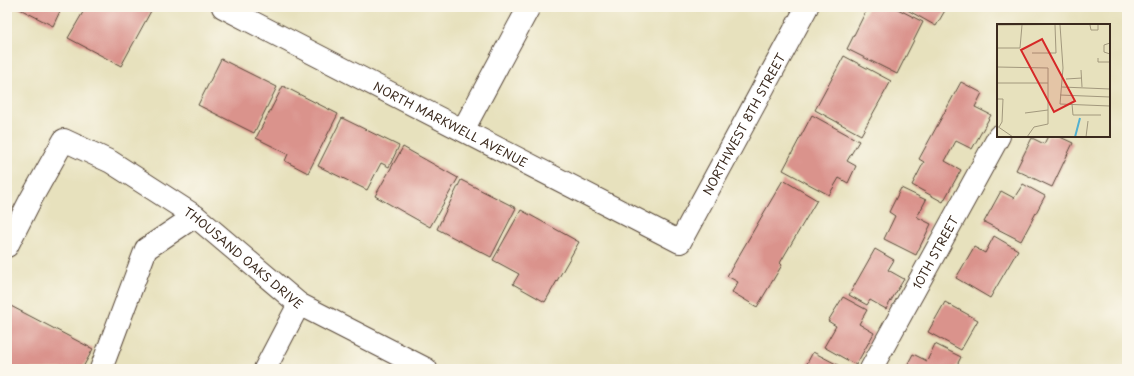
<svg xmlns="http://www.w3.org/2000/svg" width="1134" height="376" font-family="'Playpen Sans',sans-serif">
<style>
.building{fill:#da938c}
.lines{fill:none;stroke-linecap:round;stroke-linejoin:round}
.minor-casing{stroke:#554536;stroke-width:24}
.minor{stroke:#fff;stroke-width:22}
.labels{text-anchor:middle;dominant-baseline:central;stroke-width:3;stroke-linejoin:round;paint-order:stroke}
.street-label{font-size:12px;fill:#3b2a1e;stroke:#fbf7ec}
.inset-river{fill:none;stroke:#52b0d0;stroke-width:2}
.inset-road{fill:none;stroke:#a2987d;stroke-width:1}
.view{fill:#d62828;fill-opacity:0.15;stroke:#d62828;stroke-width:2}
.inset-edge{fill:none;stroke:#3b2a1e;stroke-width:2}
</style>
<rect width="100%" height="100%" fill="#fbf7ec"/>
<filter id="ink" filterUnits="userSpaceOnUse"><feTurbulence type="fractalNoise" baseFrequency=".025" numOctaves="2"/><feDisplacementMap in="SourceGraphic" scale="8" xChannelSelector="R" yChannelSelector="G"/><feConvolveMatrix kernelMatrix="1 2 1 2 8 2 1 2 1" color-interpolation-filters="sRGB"/></filter>
<filter id="wash" filterUnits="userSpaceOnUse"><feTurbulence type="fractalNoise" baseFrequency=".012" numOctaves="4" result="noise"/><feDisplacementMap in="SourceGraphic" scale="16" xChannelSelector="R" yChannelSelector="G"/><feGaussianBlur stdDeviation="0.9" result="paint"/><feColorMatrix in="noise" values="0 0 0 0 0 0 0 0 0 0 0 0 0 0 0 0 0 1.4 0 .05"/><feComposite in="paint" operator="in"/></filter>
<g filter="url(#wash)">
<rect width="100%" height="100%" fill="#e7e1bd"/>
<g id="blocks">
<g class="building">
<path d="M 16,7 L 62,7 L 53,26 Z"/>
<path d="M 86,7 L 144,7 L 151,11 L 121,66 L 68,38 Z"/>
<path d="M 868,7 L 894,7 L 923,22 L 897,74 L 847,49 Z"/>
<path d="M 902,7 L 947,7 L 936,26 Z"/>
<path d="M 844,56 L 891,81 L 861,135 L 815,110 Z"/>
<path d="M 221,59 L 277,87 L 254,133 L 198,105 Z"/>
<path d="M 961,82 L 982,93 L 975,107 L 991,115 L 972,149 L 956,141 L 945,161 L 961,170 L 943,202 L 912,185 L 924,162 L 919,159 Z"/>
<path d="M 283,86 L 338,114 L 308,173 L 285,161 L 288,154 L 256,138 Z"/>
<path d="M 812,115 L 859,141 L 847,161 L 856,166 L 848,183 L 839,178 L 829,195 L 783,170 Z"/>
<path d="M 342,118 L 399,146 L 389,167 L 381,163 L 367,190 L 318,166 Z"/>
<path d="M 1048,136 L 1058,136 L 1073,143 L 1052,187 L 1016,170 L 1032,138 L 1044,144 Z"/>
<path d="M 403,147 L 458,178 L 430,227 L 375,196 Z"/>
<path d="M 461,180 L 516,208 L 491,257 L 437,229 Z"/>
<path d="M 783,180 L 817,200 L 780,263 L 782,265 L 757,307 L 732,292 L 738,282 L 727,276 Z"/>
<path d="M 1023,184 L 1045,196 L 1021,241 L 984,222 L 1001,191 L 1014,198 Z"/>
<path d="M 901,188 L 926,200 L 917,217 L 931,224 L 916,255 L 884,239 L 895,216 L 889,212 Z"/>
<path d="M 521,210 L 579,242 L 545,302 L 513,284 L 519,274 L 493,260 Z"/>
<path d="M 994,236 L 1018,250 L 990,298 L 956,278 L 974,247 L 985,253 Z"/>
<path d="M 875,249 L 894,260 L 888,270 L 904,279 L 886,309 L 870,300 L 867,305 L 849,295 Z"/>
<path d="M 843,297 L 867,310 L 859,324 L 874,333 L 856,365 L 824,347 L 836,326 L 828,321 Z"/>
<path d="M 945,302 L 978,320 L 961,350 L 928,332 Z"/>
<path d="M 7,304 L 93,349 L 82,369 L 7,369 Z"/>
<path d="M 935,344 L 961,357 L 955,369 L 905,369 L 913,354 L 927,361 Z"/>
<path d="M 813,352 L 838,365 L 836,369 L 804,369 Z"/>
</g>
</g>
</g>
<g filter="url(#ink)">
<use href="#blocks" fill-opacity="0" stroke="#554536" stroke-width="1"/>
<g class="lines">
<defs>
<g id="minor">
<path id="s1" d="M 223,7 L 680,242 L 807,7"/>
<path d="M 463,130 L 529,7"/>
<path id="s2" d="M 7,246 L 31,199 L 64,140 L 111,162 L 195,216 L 299,304 L 426,369"/>
<path d="M 101,369 L 146,249 L 195,216"/>
<path d="M 265,369 L 299,304"/>
<path id="s3" d="M 871,369 L 999,136"/>
</g>
</defs>
<use href="#minor" class="minor-casing"/>
<use href="#minor" class="minor"/>
</g>
</g>
<g class="labels">
<g class="street-label">
<text stroke="none"><textPath href="#s1" startOffset="256">NORTH MARKWELL AVENUE</textPath></text>
<text stroke="none"><textPath href="#s1" startOffset="648">NORTHWEST 8TH STREET</textPath></text>
<text stroke="none"><textPath href="#s3" startOffset="133">10TH STREET</textPath></text>
<text stroke="none"><textPath href="#s2" startOffset="336">THOUSAND OAKS DRIVE</textPath></text>
</g>
</g>
<g transform="translate(997 24)">
<rect width="113" height="113" fill="#e7e1bd"/>
<path class="inset-river" d="M 78,113 L 83,94"/>
<path class="inset-road" d="M 0,1 L 113,0M 63,1 L 66,44 L 63,80 L 113,82M 93,1 L 94,6 L 101,6 L 101,1M 113,19 L 107,21 L 107,28 L 113,30M 0,24 L 23,24 L 25,1M 35,29 L 59,29 L 58,1M 101,34 L 101,38 L 113,38M 0,43 L 51,44 L 51,100 L 37,103 L 30,113M 84,46 L 85,63M 69,55 L 85,54M 0,59 L 51,59M 65,63 L 113,65M 63,71 L 113,73M 0,75 L 6,75 L 5,98 L 2,103M 75,80 L 76,91 L 104,91M 28,89 L 51,86M 0,102 L 16,113M 89,113 L 91,97"/>
<path class="view" d="M 45,15 L 78,77 L 57,88 L 24,26 Z"/>
<rect width="113" height="113" class="inset-edge"/>
</g>
<rect width="1134" height="376" fill="none" stroke="#fbf7ec" stroke-width="24"/>
</svg>
